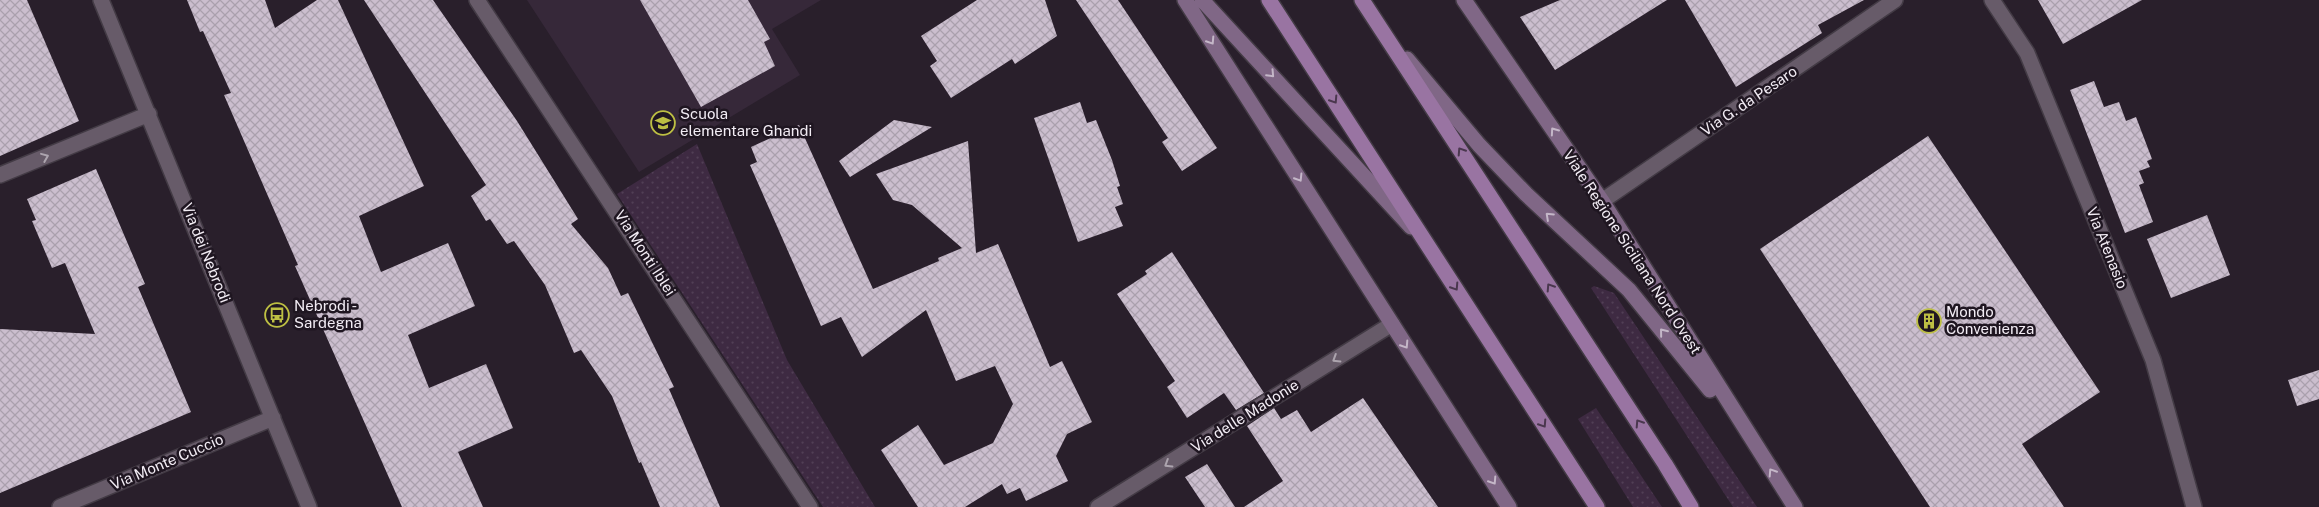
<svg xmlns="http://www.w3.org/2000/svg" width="2319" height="507" font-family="'Public Sans',sans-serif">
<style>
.built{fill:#362839}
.grass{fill:url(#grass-dots)}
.building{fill:url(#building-cross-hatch)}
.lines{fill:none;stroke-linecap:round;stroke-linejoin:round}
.street-casing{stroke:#433b45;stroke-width:18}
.secondary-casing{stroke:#433b45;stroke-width:18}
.primary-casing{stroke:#433b45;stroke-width:18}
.street{stroke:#675b69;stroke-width:15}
.secondary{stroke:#806786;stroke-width:15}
.primary{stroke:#9974a2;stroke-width:15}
.oneway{stroke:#c4b7c8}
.oneway2{stroke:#4a374e}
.oneway3{stroke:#aca4ae}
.labels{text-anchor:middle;stroke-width:5;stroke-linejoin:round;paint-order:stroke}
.street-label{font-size:15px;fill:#f2ecf4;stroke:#1f1621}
.poi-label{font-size:15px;fill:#f2ecf4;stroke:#1f1621;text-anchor:start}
</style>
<defs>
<pattern id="grass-dots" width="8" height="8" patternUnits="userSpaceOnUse" patternTransform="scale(1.25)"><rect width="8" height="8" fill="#3e2a42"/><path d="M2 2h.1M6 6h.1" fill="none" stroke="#513f55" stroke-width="1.8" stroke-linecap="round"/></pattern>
<pattern id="building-cross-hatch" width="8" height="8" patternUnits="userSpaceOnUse" patternTransform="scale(1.25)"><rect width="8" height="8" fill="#cbbece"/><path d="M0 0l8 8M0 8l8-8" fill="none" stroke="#aaa0ad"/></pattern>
</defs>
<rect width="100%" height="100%" fill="#291f2b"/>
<!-- built -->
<path class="built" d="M527 0H821L772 29 800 75 639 172Z"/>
<!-- grass -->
<path class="grass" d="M697 144 787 360 875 507H823L617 194Z
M1594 286 1614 293 1757 507H1733L1591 288Z
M1596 408 1662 507H1633L1578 419Z"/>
<!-- building -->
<path class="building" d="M0 0H27L79 121 0 156Z
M187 0H265L275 28 317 0H338L424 186 359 216 381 272 448 243 475 306 408 335 429 388 486 364 513 428 458 452 483 507H402L295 266 298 265 224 95 231 93 203 31 200 32Z
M364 0H433L517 121 578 219 571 224 608 268 621 296 628 293 674 387 669 389 720 507H660L641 462 639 463 612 396 581 350 574 353 545 285 514 241 507 244 490 219 486 221 471 196 486 185Z
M640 0H748L770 39 764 42 775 66 701 107Z
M977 0H1045L1057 36 1015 64 1012 59 951 98 930 66 937 61 921 36Z
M1076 0H1118L1217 148 1182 171 1162 142 1168 138Z
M1560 0H1667L1555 70 1520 17Z
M1685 0H1864L1818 25 1822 33 1736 87Z
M2038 0H2142L2063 44Z
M2094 81 2104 107 2119 102 2126 121 2136 117 2152 159 2147 161 2150 167 2139 171 2144 183 2139 185 2153 222 2125 233 2070 90Z
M1080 102 1087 123 1096 120 1112 160 1120 186 1117 187 1123 204 1115 207 1123 226 1078 242 1034 118Z
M894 120 932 127 850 177 839 161Z
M799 125 873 289 939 261 938 258 962 248 912 205 893 200 876 174 968 141 976 253 998 244 1050 367 1062 361 1092 422 1067 434 1056 456 1068 481 1026 501 1020 488 1007 494 1002 484 965 507H918L881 450 918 425 944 465 993 443 1013 404 995 366 956 381 926 310 862 357 841 317 821 326 750 165 757 162 751 147Z
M1928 136 2100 392 2022 444 2064 507H1930L1760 249Z
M96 169 145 284 138 287 191 412 0 493V329L95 334 65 263 52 268 32 221 36 220 27 199Z
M2207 215 2230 275 2171 298 2147 239Z
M1172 252 1264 393 1236 410 1224 393 1187 418 1167 387 1175 381 1117 294 1147 274 1145 271Z
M2319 370V399L2297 406 2288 380Z
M1363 398 1438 507H1244L1283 481 1247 426 1274 408 1281 419 1297 410 1311 432Z
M1207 464 1235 507H1205L1185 477Z"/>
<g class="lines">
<!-- street casing -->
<g class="street-casing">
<path id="street" d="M101 0 309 507
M477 0 810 507
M1992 0 2027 53 2153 360 2194 507
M0 175 149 114
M1602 201 1895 0
M60 507 273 418
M1098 507 1392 324"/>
</g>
<!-- secondary casing -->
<g class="secondary-casing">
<path id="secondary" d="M1185 0 1509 507
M1202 0 1411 227
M1464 0 1602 201 1795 507
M1407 59 1479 145 1526 194 1629 290 1710 390"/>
</g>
<!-- primary casing -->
<g class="primary-casing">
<path id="primary" d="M1269 0 1597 507
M1362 0 1665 464 1691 507"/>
</g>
<!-- street -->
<use href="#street" class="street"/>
<!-- secondary -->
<use href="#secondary" class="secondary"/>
<!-- primary -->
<use href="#primary" class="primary"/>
</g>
<!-- one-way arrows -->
<defs><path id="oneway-chevron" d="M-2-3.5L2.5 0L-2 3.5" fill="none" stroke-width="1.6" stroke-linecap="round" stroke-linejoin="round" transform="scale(1.25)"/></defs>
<g class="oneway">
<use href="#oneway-chevron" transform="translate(1211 41) rotate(57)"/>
<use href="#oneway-chevron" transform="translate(1271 74) rotate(47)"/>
<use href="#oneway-chevron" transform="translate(1554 131) rotate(-125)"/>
<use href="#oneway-chevron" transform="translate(1299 178) rotate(58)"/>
<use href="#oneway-chevron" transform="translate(1549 216) rotate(-137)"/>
<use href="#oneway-chevron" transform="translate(1663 332) rotate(-129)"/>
<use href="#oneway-chevron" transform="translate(1405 345) rotate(57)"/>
<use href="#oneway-chevron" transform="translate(1772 472) rotate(-123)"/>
<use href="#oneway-chevron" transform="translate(1493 481) rotate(57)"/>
</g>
<g class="oneway2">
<use href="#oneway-chevron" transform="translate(1334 100) rotate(57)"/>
<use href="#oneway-chevron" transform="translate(1461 151) rotate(-123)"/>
<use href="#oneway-chevron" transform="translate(1455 287) rotate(57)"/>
<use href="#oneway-chevron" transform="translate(1550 287) rotate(-123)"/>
<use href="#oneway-chevron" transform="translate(1639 423) rotate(-123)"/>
<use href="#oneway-chevron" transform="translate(1543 424) rotate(57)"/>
</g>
<g class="oneway3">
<use href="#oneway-chevron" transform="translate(45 157) rotate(-22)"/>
<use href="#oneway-chevron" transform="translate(1336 359) rotate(148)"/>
<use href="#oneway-chevron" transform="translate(1168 464) rotate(148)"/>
</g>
<!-- icons -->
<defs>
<g id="school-ring" transform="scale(1.25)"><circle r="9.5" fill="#1f1621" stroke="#bdbf43" stroke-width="1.5"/><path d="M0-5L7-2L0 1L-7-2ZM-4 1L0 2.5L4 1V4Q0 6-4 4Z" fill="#bdbf43"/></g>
<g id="bus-ring" transform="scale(1.25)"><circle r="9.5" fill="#1f1621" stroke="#bdbf43" stroke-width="1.5"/><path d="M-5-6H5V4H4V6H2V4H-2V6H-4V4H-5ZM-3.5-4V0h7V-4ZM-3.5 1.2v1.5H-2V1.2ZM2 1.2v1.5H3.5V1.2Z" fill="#bdbf43"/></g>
<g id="building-ring" transform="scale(1.25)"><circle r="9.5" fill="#1f1621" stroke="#bdbf43" stroke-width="1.5"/><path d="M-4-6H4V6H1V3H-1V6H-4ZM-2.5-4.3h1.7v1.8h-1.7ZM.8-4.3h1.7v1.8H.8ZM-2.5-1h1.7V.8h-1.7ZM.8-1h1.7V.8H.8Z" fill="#bdbf43"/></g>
</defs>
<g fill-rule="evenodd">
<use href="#school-ring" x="663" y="123"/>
<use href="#bus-ring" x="277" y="315"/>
<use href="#building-ring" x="1929" y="321"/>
</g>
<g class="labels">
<!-- street labels -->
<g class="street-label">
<text transform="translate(1749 101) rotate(-34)" y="5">Via G. da Pesaro</text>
<text transform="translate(2107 248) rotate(68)" y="5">Via Atenasio</text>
<text transform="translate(1632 252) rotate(57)" y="5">Viale Regione Siciliana Nord Ovest</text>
<text transform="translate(206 253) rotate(68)" y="5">Via dei Nebrodi</text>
<text transform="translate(645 253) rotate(57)" y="5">Via Monti Iblei</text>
<text transform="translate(1245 416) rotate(-32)" y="5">Via delle Madonie</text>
<text transform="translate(167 462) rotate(-23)" y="5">Via Monte Cuccio</text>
</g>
<!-- poi labels -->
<g class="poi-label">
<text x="680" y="119">Scuola<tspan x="680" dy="17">elementare Ghandi</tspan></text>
<text x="294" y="311">Nebrodi -<tspan x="294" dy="17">Sardegna</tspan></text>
<text x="1946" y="317">Mondo<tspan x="1946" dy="17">Convenienza</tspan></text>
</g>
</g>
</svg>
